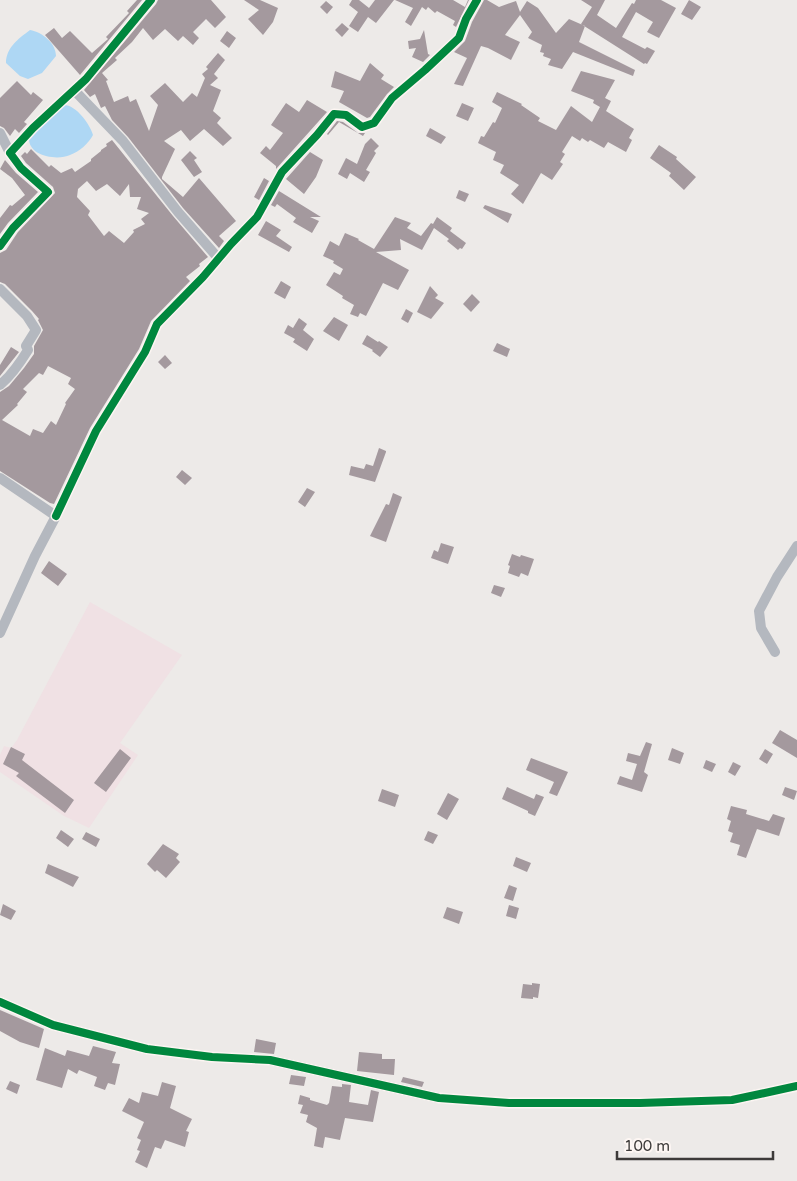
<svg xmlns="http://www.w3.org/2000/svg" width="797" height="1181" font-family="'Varela Round',sans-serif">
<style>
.education{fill:#f0e1e4}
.water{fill:#aed7f4}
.building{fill:#a4999e;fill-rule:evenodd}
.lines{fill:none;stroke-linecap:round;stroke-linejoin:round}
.street{stroke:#b4b8bf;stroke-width:10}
.cycleway-casing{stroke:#fdf6f3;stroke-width:11}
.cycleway{stroke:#00873e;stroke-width:8}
</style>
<rect width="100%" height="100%" fill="#edeae8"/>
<!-- education -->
<path class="education" d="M90 602 182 655 120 743 138 755 89 828 64 816 0 772V755L4 746 11 748 17 740Z"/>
<!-- water -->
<path class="water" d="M30 30C42 32 56 43 56 56L42 73 28 79 20 76 6 63C6 48 18 39 30 30Z
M64 105C76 105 90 124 93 135 89 143 79 152 70 155 57 161 28 156 29 138Z"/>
<!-- building -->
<path class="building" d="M137 0H142L80 75 45 35 54 28 62 38 70 31 92 53 108 39 106 37 129 13 127 11Z
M158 0H211L226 17 215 28 206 19 193 32 199 38 193 45 183 36 178 41 165 29 153 40 143 28 132 42 115 58 117 60 102 73 108 80 106 81 114 102 128 96 130 102 136 99 149 131 158 105 150 96 165 83 183 102 192 93 197 97 205 78 202 74 208 69 206 67 218 53 225 60 214 74 218 78 210 85 221 90 213 111 221 118 217 123 232 138 223 146 204 129 190 141 181 130 164 141 175 149 162 177V179L183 197 199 178 236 221 219 236 224 241 219 248 183 208 128 137 112 120 105 106 101 108 95 94 90 97 84 90 156 4Z
M244 0H260L278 8 273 22 263 35 248 19 259 10Z
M352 0H359L369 8 375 0H394L376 23 368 17 358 32 349 26 358 12 349 5Z
M395 0H453L465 7 468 0H469L456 27 453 25 455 21 437 11 435 13 428 7 426 10 422 7 411 26 405 22 413 8Z
M484 0H487L499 7 516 1 520 12 527 1 538 8 556 33 569 19 585 26 579 42 635 70 633 76 573 52 562 69 548 65 551 59 543 56 544 53 540 52 542 45 528 38 532 32 520 15 505 35 520 42 511 60 488 48 481 46 463 86 454 84 467 58 454 52 465 41 472 22Z
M581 0H605L597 15 616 28 632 3 634 4 636 0H661L676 8 659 38 647 32 653 22 636 12 622 37 645 49 647 47 655 51 647 64 645 63 644 64 581 24 592 7Z
M689 0 701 7 692 20 681 14Z
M326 1 333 7 327 14 320 7Z
M342 23 349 29 342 37 335 30Z
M424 30 428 54 430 55 423 62 412 57 416 48 409 49 408 41 420 39Z
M227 31 236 38 229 48 220 41Z
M370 63 384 75 381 79 394 87 387 94 370 117 367 118 339 102 344 91 331 87 335 71 360 81Z
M581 71 615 80 605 98 611 101 606 111 634 129 629 138 632 140 626 152 608 142 604 148 590 140 588 142 582 138 580 141 572 136 562 152 565 154 560 162 563 164 552 180 541 173 523 204 511 194 519 185 500 173 504 165 493 160 496 152 478 143 481 136 484 137 493 122 495 123 502 108 492 102 497 92 522 104 521 105 540 118 538 121 556 130 571 106 592 122 600 107 593 103 594 100 571 91Z
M17 81 31 95 33 92 43 100 24 122 27 124 19 133 15 129 10 136 4 128 0 126V98Z
M307 100 327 112 276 169V166L260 153 266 146 270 150 283 133 271 125 286 103 299 112Z
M462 103 474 108 468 121 456 116Z
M337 121 343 122 358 133H365L363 136 339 122 328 135 327 134Z
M430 128 446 137 441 144 426 136Z
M371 138 379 146 374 151 376 153 366 170 370 172 364 182 350 173 347 179 338 174 346 158 357 164 365 144Z
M112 140 173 216 208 257 199 264 200 266 186 277 190 281 151 321 139 349 90 428 54 504 50 503 0 471V392L9 386 24 368 34 354V346L43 330 38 320 39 319 32 311 5 284 0 282V253L6 250 18 232 55 193 53 187 26 163 21 156 25 152 27 154 31 149 49 167 51 165 61 173 72 168 75 172 91 161V159L101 151V150L107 146 106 144ZM87 181 96 191 107 184 120 196 129 184 130 197H141L137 209 149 213 141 219 145 224 133 230 134 232 124 243 109 231 104 236 88 215 90 211 77 197 78 189ZM48 366 71 378 68 384 75 389 65 403 66 404 56 425 51 421 43 433 33 429 30 436 2 420 18 405 17 404 27 392 23 389 39 373 43 375Z
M659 145 677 157 676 159 696 177 684 190 669 176 671 173 650 158Z
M190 151 197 158 194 160 202 172 194 177 181 160Z
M310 152 323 160 316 177 304 194 286 179Z
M5 160 16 173 38 192 8 223 0 234V218L10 205 12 206 25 195 12 178 0 169Z
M264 178 269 181 259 200 254 197Z
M459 190 469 194 465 202 456 198Z
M279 191 321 217H310L319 221 312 233 293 222 296 218 277 204 275 207 271 205Z
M485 205 512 214 508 223 483 208Z
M395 217 411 223 407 228 421 236 431 223 433 224 437 217 452 228 450 231 466 243 462 249 460 248 458 250 447 241 449 239 434 228 422 250 400 239 401 250 376 252 409 270 398 290 383 283 366 316 360 313 358 317 350 314 354 305 342 298 343 296 326 285 334 272 340 275 343 269 333 263 334 261 323 256 330 241 339 246 345 233 359 239 358 240 374 249Z
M266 221 281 230 276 236 292 247 289 252 258 235Z
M281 281 291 287 285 299 274 293Z
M430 286 438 295 435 298 444 303 431 319 417 312Z
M472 294 480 302 471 312 463 304Z
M406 309 413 313 408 323 401 319Z
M334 317 348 325 339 341 323 331Z
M299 318 307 324 303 330 314 339 307 351 293 342 295 339 284 333 288 325 293 328Z
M367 335 378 342 379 341 388 347 380 357 372 351 373 350 362 344Z
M497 343 510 349 507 357 493 351Z
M11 347 19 352 0 376V365Z
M165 355 172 363 165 369 158 362Z
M379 448 386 451V452L375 482 349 475 351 466 364 469 366 464 373 466Z
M182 470 192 478 185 485 176 477Z
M307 488 315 492 305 507 298 502Z
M393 493 402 497 386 542 370 536 386 504 389 505Z
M441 543 454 547 448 564 431 558 434 550 438 552Z
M512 554 520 557 521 555 534 559 528 576 521 573 519 577 508 573 510 566 508 565Z
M49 561 67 574 58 586 41 573Z
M494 585 505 588 501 597 491 593Z
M780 730 797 740V758L772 743Z
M646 742 652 744 644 772 648 775 642 792 617 784 620 776 632 780 637 764 626 761 628 753 640 756Z
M11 747 25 754 22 760 74 800 65 813 16 776 19 773 3 764Z
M672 748 684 753 680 764 668 760Z
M120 749 131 758 106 792 94 783Z
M765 749 773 754 767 764 759 759Z
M531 758 568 772 557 796 549 793 554 782 526 770Z
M706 760 716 764 712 772 703 768Z
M733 762 741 766 735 776 728 772Z
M507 787 534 799 536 794 544 797 535 816 528 813V811L502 799Z
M785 787 797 791 794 800 782 795Z
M382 789 399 795 395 807 378 801Z
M448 793 459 799 447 820 437 814Z
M731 806 747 810 746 814 769 821 773 814 785 818 779 836 757 829 746 858 737 855 740 845 730 842 733 833 728 831 731 821 727 819Z
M61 830 74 839 68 847 56 838Z
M428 831 438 835 433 844 424 840Z
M86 832 100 839 96 847 82 839Z
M163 844 179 854 176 858 180 862 166 878 157 870 155 872 147 864Z
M516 857 531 863 527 872 513 866Z
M48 864 79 877 73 887 45 873Z
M509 885 517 888 513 901 504 898Z
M3 904 16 911 11 920 0 915Z
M509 905 519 908 516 919 506 916Z
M447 907 463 912 459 924 443 918Z
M532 983 540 984 538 998 533 997V999L521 998 523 984 532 985Z
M0 1010 44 1029 39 1048 20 1042 0 1031Z
M256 1039 276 1043 274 1054 254 1052Z
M93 1046 116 1052 112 1063 120 1064 115 1085 108 1083 105 1090 94 1086 97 1077 79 1070 77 1074 68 1069 62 1088 36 1080 45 1048 65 1056 67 1050 89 1056Z
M359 1052 382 1054V1059H395L394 1075 357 1071Z
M291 1075 306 1077 304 1086 289 1084Z
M403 1077 424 1082 422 1087 401 1082Z
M10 1081 20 1085 17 1094 6 1089Z
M162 1082 176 1086 170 1108 192 1119 186 1131 189 1132 185 1147 165 1140 161 1149 155 1147 147 1168 135 1162 140 1151 137 1150 141 1140 137 1138 144 1122 122 1111 129 1098 139 1103 142 1092 158 1096Z
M342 1084 351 1085 349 1102 368 1105 371 1090 379 1092 373 1122 345 1118 340 1140 325 1137 323 1148 314 1146 317 1128 306 1122 308 1115 300 1113 303 1105 298 1104 300 1095 310 1098V1100L327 1105 329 1103 332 1086 342 1087Z"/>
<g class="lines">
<!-- street -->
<path class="street" d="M74 90 123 141 178 212 219 259
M0 133 10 153
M0 246 13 228 48 192 21 168 10 153 33 128 86 79 151 0
M0 289 27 316 36 330 26 346 28 350C20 363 12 375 0 385
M0 478 56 516 35 556 0 633
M56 516 96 431 145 352 157 324 203 277 231 244 257 217 282 172 317 135 334 114 346 115 362 127 374 123 392 98 425 70 459 38 466 19 477 0
M775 652 761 628 759 611 777 577 797 546
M0 1002 53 1025 147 1049 212 1057 270 1060 439 1098 509 1103H640L732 1100 797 1086"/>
<!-- cycleway casing -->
<g class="cycleway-casing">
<path id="cycleway" d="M0 246 13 228 48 192 21 168 10 153 33 128 86 79 151 0
M56 516 96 431 145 352 157 324 203 277 231 244 257 217 282 172 317 135 334 114 346 115 362 127 374 123 392 98 425 70 459 38 466 19 477 0
M0 1002 53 1025 147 1049 212 1057 270 1060 439 1098 509 1103H640L732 1100 797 1086"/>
</g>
<!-- cycleway -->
<use href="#cycleway" class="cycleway"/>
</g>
<!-- scale -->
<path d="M617 1151v8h156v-8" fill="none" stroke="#3d3a39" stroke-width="2.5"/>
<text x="624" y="1151" font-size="15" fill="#3d3a39" stroke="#fdf6f3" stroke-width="4" paint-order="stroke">100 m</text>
</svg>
